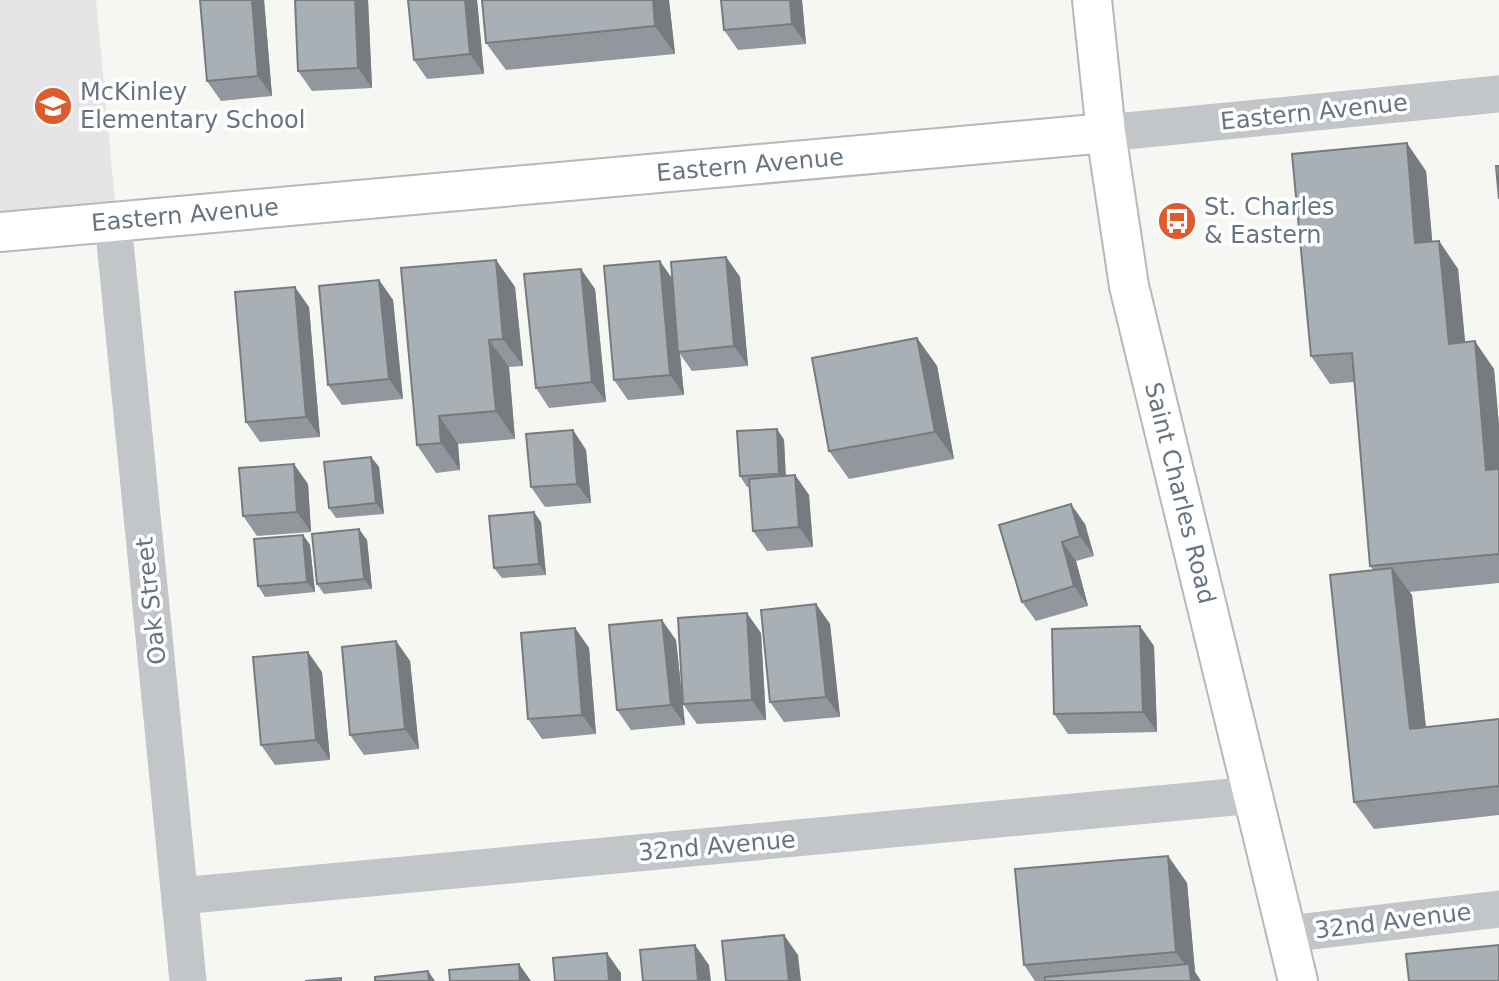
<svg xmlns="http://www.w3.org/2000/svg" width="1499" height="981" font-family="'DejaVu Sans',sans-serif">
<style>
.built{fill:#e4e5e4}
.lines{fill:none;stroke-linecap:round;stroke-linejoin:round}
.secondary-casing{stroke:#b4b9bd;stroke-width:42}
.minor{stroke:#c2c6c9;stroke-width:37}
.secondary{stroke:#fff;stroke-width:38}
.wall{fill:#91979c}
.shaded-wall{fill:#767b7f}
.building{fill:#a9b0b5;stroke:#767b7f;stroke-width:2}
.labels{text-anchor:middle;stroke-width:7;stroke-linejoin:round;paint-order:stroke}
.poi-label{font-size:24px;fill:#667583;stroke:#fff;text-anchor:start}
.street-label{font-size:24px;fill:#667583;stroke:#fff}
</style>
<rect width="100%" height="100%" fill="#f6f6f3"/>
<!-- built -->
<path class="built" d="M0 0H96L116 213 0 224Z"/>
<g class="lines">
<!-- secondary casing -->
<g class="secondary-casing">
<path id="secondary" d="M1092 0 1106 133 1129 286 1298 981
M0 232 1106 133"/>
</g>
<!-- minor -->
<path class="minor" d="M1106 133 1499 94
M113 222 188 981
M180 896 1254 795
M1287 934 1499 909"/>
<!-- secondary -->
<use href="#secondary" class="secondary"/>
</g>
<!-- wall -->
<path class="wall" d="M200 0H264L272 96 221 101 207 81Z
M368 0 372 88 312 91 298 71Z
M408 0H477L484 74 427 79 414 60Z
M669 0 675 54 506 70 486 43Z
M721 0H802L806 44 738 50 724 30Z
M1426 171 1432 242 1439 241 1458 269 1465 342 1494 369 1499 426V583L1409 592 1412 595 1426 728 1499 719V815L1374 829 1354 802 1373 570 1370 566 1354 382 1330 384 1311 356Z
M726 257 740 277 748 366 692 371 680 354 684 395 628 400 614 380 672 278Z
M496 260 515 287 523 366 509 367 515 439 458 444 460 470 436 473 417 445Z
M379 280 393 300 403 399 342 405 328 385Z
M595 289 606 402 549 408 536 388Z
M309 307 320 437 260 442 246 422Z
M917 338 937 366 954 459 849 479 829 451Z
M777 429 784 440 786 476 795 475 809 495 813 547 767 551 753 531 749 487H747L740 476Z
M573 430 586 450 591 503 545 507 531 487Z
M371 457 379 467 384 514 336 518 329 508Z
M308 484 311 532 257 536 243 516Z
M541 522 546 575 502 578 494 568Z
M1085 524 1094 556 1076 561 1088 606 1036 621 1022 602 999 525Z
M303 535 310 545 315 592 265 597 258 586Z
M367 540 372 589 324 594 317 584Z
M816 604 830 624 840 717 784 722 770 702Z
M575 628 589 648 596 734 542 739 528 719Z
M761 633 766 720 697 724 683 704Z
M676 640 685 725 631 730 617 710Z
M396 641 410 661 419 749 364 755 350 735Z
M1154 646 1157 732 1068 734 1054 714Z
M322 672 330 760 275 765 261 745Z
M1168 856 1187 883 1195 972 1201 981H1035L1024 965Z"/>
<!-- shaded-wall -->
<path class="shaded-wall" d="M252 0H264L272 96 258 76Z
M355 0H368L372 88 358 68Z
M465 0H477L484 74 470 54Z
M653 0H669L675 54 655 26Z
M790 0H802L806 44 792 24Z
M1407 143 1426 171 1435 271 1415 243Z
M1439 241 1458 269 1468 371 1449 344Z
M726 257 740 277 748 366 734 346Z
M496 260 515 287 523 366 503 339Z
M660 261 674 281 678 352 680 354 684 395 670 375Z
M581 269 595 289 606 402 592 382Z
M379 280 393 300 403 399 389 379Z
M295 287 309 307 320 437 306 417Z
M917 338 937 366 954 459 935 432Z
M489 340 509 367 515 439 496 411Z
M1475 341 1494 369 1499 426V489L1486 470Z
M439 416 458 444 460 470 441 443Z
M777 429 784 440 786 485 779 474Z
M573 430 586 450 591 503 577 484Z
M371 457 379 467 384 514 376 503Z
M294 464 308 484 311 532 297 512Z
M795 475 809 495 813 547 799 527Z
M1071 504 1085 524 1094 556 1080 536Z
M534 512 541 522 546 575 539 564Z
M359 529 367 540 372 589 364 579Z
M303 535 310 545 315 592 307 582Z
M1062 542 1076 561 1088 606 1074 586Z
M1392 568 1412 595 1429 757 1410 729Z
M816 604 830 624 840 717 826 697Z
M747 613 761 633 766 720 752 700Z
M662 620 676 640 685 725 671 705Z
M1140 626 1154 646 1157 732 1143 712Z
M575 628 589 648 596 734 582 715Z
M396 641 410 661 419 749 405 729Z
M308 652 322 672 330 760 316 740Z
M1168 856 1187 883 1195 972 1201 981H1191L1190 972 1176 952Z
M784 935 798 955 801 981H789Z
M695 945 709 965 711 981H698Z
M607 953 621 973V981H609Z
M519 964 531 981H520Z
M428 971 435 981H429Z"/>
<!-- building -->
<path class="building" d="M200 0H252L258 76 207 81Z
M295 0H355L358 68 298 71Z
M408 0H465L470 54 414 60Z
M482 0H653L655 26 486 43Z
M721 0H790L792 24 724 30Z
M1407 143 1415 243 1439 241 1449 344 1475 341 1486 470 1499 469V554L1370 566 1352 353 1311 356 1292 154Z
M1496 166H1499V199Z
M726 257 734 346 678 352 671 262Z
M496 260 503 339 489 340 496 411 439 416 441 443 417 445 401 268Z
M660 261 670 375 614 380 604 266Z
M581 269 592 382 536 388 524 274Z
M379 280 389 379 328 385 319 286Z
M295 287 306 417 246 422 235 292Z
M917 338 935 432 829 451 812 358Z
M777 429 779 474 740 476 737 431Z
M573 430 577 484 531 487 526 434Z
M371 457 376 503 329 508 324 462Z
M294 464 297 512 243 516 239 468Z
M795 475 799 527 753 531 749 479Z
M1071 504 1080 536 1062 542 1074 586 1022 602 999 525Z
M534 512 539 564 494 568 489 516Z
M359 529 364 579 317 584 312 534Z
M303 535 307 582 258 586 254 539Z
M1392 568 1410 729 1499 719V786L1354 802 1330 575Z
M816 604 826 697 770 702 761 610Z
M747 613 752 700 683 704 678 618Z
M662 620 671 705 617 710 609 625Z
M1140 626 1143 712 1054 714 1052 629Z
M575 628 582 715 528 719 521 633Z
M396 641 405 729 350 735 342 647Z
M308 652 316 740 261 745 253 657Z
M1168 856 1176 952 1024 965 1015 869Z
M784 935 789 981H726L722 941Z
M695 945 698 981H643L640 950Z
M1499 945V981H1409L1406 954Z
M607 953 609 981H555L553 958Z
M519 964 520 981H450L449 970Z
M1189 964 1191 981H1045V977Z
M428 971 429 981H375V977Z
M341 978V981H305Z"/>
<!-- icons -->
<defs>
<g id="school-disc" transform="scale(2.0125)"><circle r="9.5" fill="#dd5c2d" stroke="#fff"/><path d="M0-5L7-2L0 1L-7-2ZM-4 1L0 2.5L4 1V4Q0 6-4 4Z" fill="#fff"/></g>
<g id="bus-disc" transform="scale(2.0125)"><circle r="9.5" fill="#dd5c2d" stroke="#fff"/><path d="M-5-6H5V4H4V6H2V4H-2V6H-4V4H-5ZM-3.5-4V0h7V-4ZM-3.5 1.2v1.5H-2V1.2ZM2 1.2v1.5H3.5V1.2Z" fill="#fff"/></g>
</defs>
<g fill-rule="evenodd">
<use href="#school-disc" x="53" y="106"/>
<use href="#bus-disc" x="1177" y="221"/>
</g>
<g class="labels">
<!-- poi labels -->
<g class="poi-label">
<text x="80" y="100">McKinley<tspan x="80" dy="28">Elementary School</tspan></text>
<text x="1204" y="215">St. Charles<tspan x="1204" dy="28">&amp; Eastern</tspan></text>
</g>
<!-- street labels -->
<g class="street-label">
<text transform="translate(1314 112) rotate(-6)" y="8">Eastern Avenue</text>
<text transform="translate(750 165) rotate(-5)" y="8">Eastern Avenue</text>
<text transform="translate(185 215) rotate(-5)" y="8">Eastern Avenue</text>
<text transform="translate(1180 493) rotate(76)" y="8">Saint Charles Road</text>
<text transform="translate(151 601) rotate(-96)" y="8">Oak Street</text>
<text transform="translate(717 846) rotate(-5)" y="8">32nd Avenue</text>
<text transform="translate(1393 921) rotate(-7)" y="8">32nd Avenue</text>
</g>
</g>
</svg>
